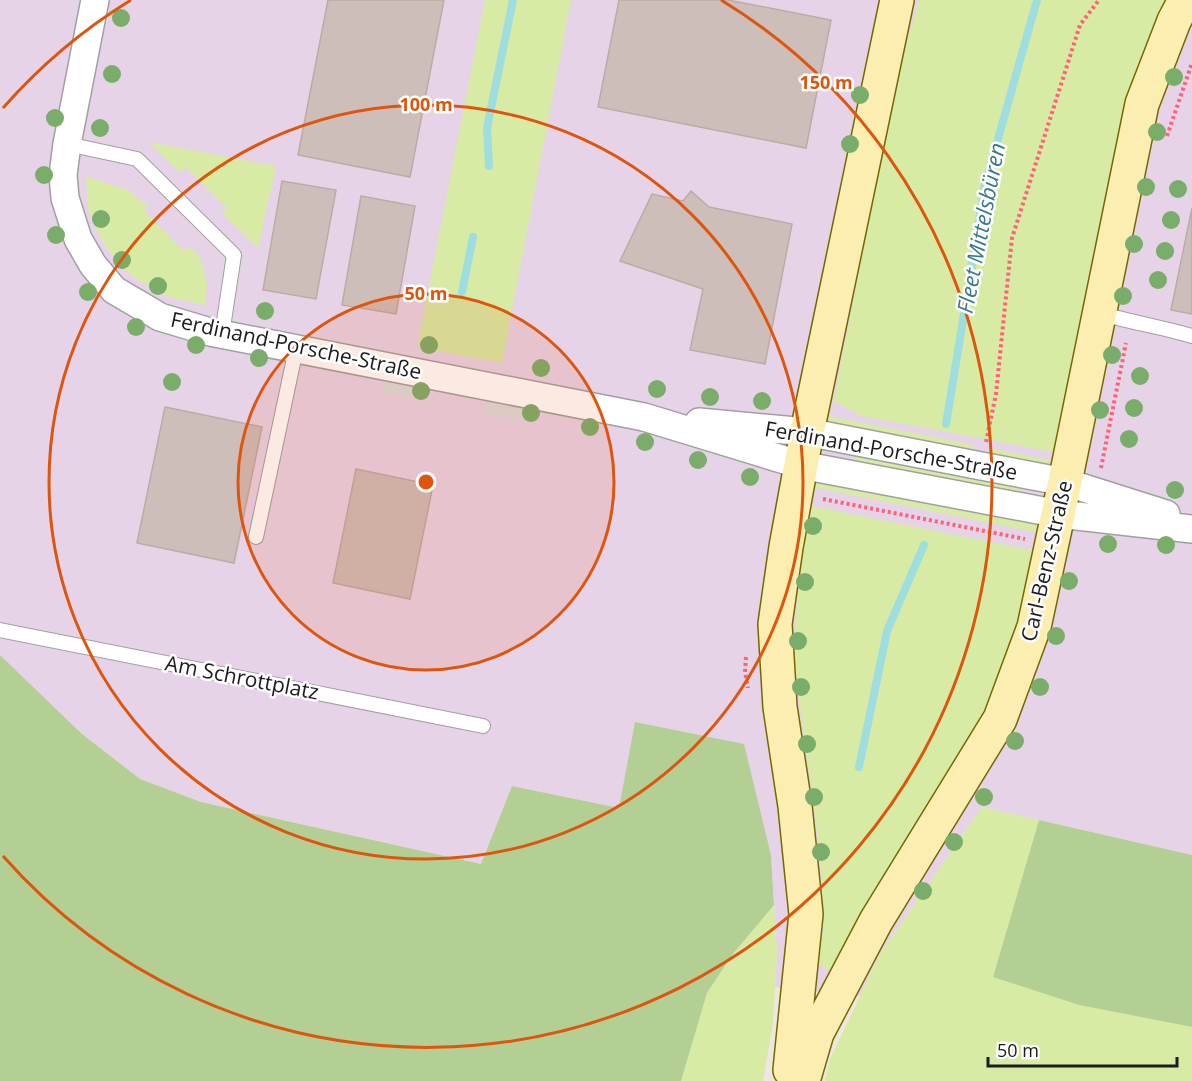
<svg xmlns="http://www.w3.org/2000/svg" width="1192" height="1081" font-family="'Open Sans',sans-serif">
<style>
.industrial{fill:#e7d3e8}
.grass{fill:#d8eba4}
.forest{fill:#b3cf94}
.parking{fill:#dcdcdc}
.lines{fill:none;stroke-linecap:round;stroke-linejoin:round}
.stream{stroke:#9fdede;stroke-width:8}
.building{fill:#cebeba;stroke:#c0a9a3;stroke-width:1.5}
.lane-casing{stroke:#a0a0a0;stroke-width:16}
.street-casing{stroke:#a0a0a0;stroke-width:30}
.secondary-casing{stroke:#766700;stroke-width:36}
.path{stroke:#ff6176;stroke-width:4;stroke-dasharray:3 3;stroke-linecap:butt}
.lane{stroke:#fff;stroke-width:14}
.street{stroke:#fff;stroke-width:27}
.secondary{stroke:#fceeb1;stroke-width:33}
.tree{fill:#79ad69}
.ring{fill:none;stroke:#de560d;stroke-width:3}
.labels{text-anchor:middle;stroke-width:5;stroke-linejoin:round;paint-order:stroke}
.street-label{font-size:21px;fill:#1c1c1c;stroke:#fff}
.water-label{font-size:22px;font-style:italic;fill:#3b798f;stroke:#fff}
.centre{fill:#de560d;stroke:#fff;stroke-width:3}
.ring-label{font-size:18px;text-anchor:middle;font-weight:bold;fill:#de560d;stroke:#fff;stroke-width:5;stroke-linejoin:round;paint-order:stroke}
</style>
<rect width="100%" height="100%" fill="#eee7e1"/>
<!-- industrial -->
<path class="industrial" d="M0 0H1192V855L982 807 880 954 860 996 775 987 777 954 771 855 619 808 512 786 481 864 201 802 140 779 82 734 0 655Z"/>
<!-- grass -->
<path class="grass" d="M485 0H571L502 363 417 347Z
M919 0H1173L1061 450 1048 451 862 416 834 401 893 92Z
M148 142 276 166 258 248 222 213 227 208 185 167 180 172Z
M86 176 128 190 148 206 144 211 184 251 190 247 201 259 207 283 205 305 168 297 141 282 119 265 100 237 88 209Z
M828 416 974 445 968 453 830 425 828 421Z
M989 448 1059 462 1056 468 992 458Z
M857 452 1015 484 1022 488 1020 494 861 462 855 460Z
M817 481 1042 524 1046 534 813 487 814 484Z
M812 506 1041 552 997 709 837 968 827 970 818 962 823 933 820 852 793 654 800 569Z
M982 807 1039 820 993 977 1079 1005 1192 1027V1081H825L830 1059 880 954Z
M774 905 777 954 773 1023 763 1081H681L707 993 732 955Z"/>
<!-- forest -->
<path class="forest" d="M0 655 82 734 140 779 201 802 481 864 512 786 619 808 635 722 744 744 771 855 774 905 732 955 707 993 681 1081H0Z
M1039 820 1192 855V1027L1079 1005 993 977Z"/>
<!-- parking -->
<path class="parking" d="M386 377 414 382 411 398 383 393Z
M487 397 524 405 521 420 484 413Z"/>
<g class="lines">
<!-- stream -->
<path class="stream" d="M489 166 487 128 513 0
M462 292 473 237
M946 424 985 185 1037 0
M859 767 887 631 924 545"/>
</g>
<!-- building -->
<path class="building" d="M328 0H444L410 177 298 155Z
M619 0H728L831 20 806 148 598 107Z
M282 181 336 190 316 299 263 290Z
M691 191 709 207 792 224 765 364 690 350 703 289 620 261 652 194 683 201Z
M361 196 415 206 396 314 342 305Z
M1192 208V314L1171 310Z
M165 407 262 427 234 563 137 543Z
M356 469 433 485 410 599 333 583Z"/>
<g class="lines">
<!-- lane casing -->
<g class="lane-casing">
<path id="lane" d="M67 144 137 159 234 255 222 334
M1099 313C1130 322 1161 327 1192 336
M256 537 296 349
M0 630 483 726"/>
</g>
<!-- street casing -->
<g class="street-casing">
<path id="street" d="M95 0 67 144 63 175 65 198 78 239 93 265 114 290 160 317 210 332 644 417 801 465 1059 514 1192 529
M699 422 807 432 981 466 1065 482 1166 514"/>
</g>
<!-- secondary casing -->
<g class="secondary-casing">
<path id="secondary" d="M790 1070 806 914 795 806 780 707 775 624 786 547 807 432 897 0
M803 1081 817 1033 876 921 1000 719 1034 627 1065 482 1142 104 1174 21 1185 0"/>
</g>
<!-- path -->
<path class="path" d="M1167 136 1192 63
M986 442 996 394 1012 238 1080 25 1099 0
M1101 468 1126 343
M823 499 1025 539
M746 657 745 672 748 688"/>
<!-- lane -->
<use href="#lane" class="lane"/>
<!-- street -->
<use href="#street" class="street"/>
<!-- secondary -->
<use href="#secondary" class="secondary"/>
</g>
<!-- trees -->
<g class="tree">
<circle cx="121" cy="18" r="9"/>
<circle cx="112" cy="74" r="9"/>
<circle cx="1174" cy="77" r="9"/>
<circle cx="860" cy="95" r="9"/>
<circle cx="55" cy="118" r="9"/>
<circle cx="100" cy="128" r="9"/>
<circle cx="1157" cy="132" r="9"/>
<circle cx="850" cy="144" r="9"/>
<circle cx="44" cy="175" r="9"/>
<circle cx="1146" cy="187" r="9"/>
<circle cx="1178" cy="189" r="9"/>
<circle cx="101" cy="219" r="9"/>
<circle cx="1171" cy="220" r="9"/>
<circle cx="56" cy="235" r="9"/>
<circle cx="1134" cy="244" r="9"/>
<circle cx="1165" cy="251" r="9"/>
<circle cx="122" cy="260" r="9"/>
<circle cx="1158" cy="280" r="9"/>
<circle cx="158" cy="286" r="9"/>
<circle cx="88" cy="292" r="9"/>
<circle cx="1123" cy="296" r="9"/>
<circle cx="265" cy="311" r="9"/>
<circle cx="136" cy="327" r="9"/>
<circle cx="196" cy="345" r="9"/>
<circle cx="429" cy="345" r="9"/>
<circle cx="1112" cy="355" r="9"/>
<circle cx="259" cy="358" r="9"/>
<circle cx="541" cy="368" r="9"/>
<circle cx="1140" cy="376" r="9"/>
<circle cx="172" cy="382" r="9"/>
<circle cx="657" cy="389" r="9"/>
<circle cx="421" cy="391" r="9"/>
<circle cx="710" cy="397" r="9"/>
<circle cx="762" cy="401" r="9"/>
<circle cx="1134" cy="408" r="9"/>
<circle cx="1100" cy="410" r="9"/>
<circle cx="531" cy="413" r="9"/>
<circle cx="590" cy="427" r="9"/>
<circle cx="1129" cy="439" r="9"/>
<circle cx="645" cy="442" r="9"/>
<circle cx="698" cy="460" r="9"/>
<circle cx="750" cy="477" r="9"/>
<circle cx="1175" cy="490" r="9"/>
<circle cx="813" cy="526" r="9"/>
<circle cx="1108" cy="544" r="9"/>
<circle cx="1166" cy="545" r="9"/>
<circle cx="1069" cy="581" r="9"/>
<circle cx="805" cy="582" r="9"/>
<circle cx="1056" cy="636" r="9"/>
<circle cx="798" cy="641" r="9"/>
<circle cx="801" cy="687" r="9"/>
<circle cx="1040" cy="687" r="9"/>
<circle cx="1015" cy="741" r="9"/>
<circle cx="807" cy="744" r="9"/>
<circle cx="814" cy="797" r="9"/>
<circle cx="984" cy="797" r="9"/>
<circle cx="954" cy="842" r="9"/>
<circle cx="821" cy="852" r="9"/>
<circle cx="923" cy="891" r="9"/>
</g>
<!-- distance rings -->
<circle cx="426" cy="482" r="188" fill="#de560d" fill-opacity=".12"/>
<g class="ring">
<circle cx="426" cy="482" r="188"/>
<circle cx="426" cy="482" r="377"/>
<path d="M3 108A565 565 0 0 1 131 0M721 0A565 565 0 1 1 3 856"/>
</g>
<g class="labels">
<!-- street labels -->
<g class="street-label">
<text transform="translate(296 346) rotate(12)" y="7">Ferdinand-Porsche-Straße</text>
<text transform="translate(891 451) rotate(10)" y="7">Ferdinand-Porsche-Straße</text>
<text transform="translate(1047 561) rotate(-77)" y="7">Carl-Benz-Straße</text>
<text transform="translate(242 678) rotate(11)" y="7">Am Schrottplatz</text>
</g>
<!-- water labels -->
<g class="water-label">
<text transform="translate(981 228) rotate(-79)" y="8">Fleet Mittelsbüren</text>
</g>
</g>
<circle cx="426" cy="482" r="9" class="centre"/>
<g class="ring-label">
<text x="826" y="89">150 m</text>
<text x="426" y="111">100 m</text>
<text x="426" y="300">50 m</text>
</g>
<!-- scale -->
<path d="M988 1057v9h189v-9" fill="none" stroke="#1c1c1c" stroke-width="3"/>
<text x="997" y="1057" font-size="18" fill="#1c1c1c" stroke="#ffffff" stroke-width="4.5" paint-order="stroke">50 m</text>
</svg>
